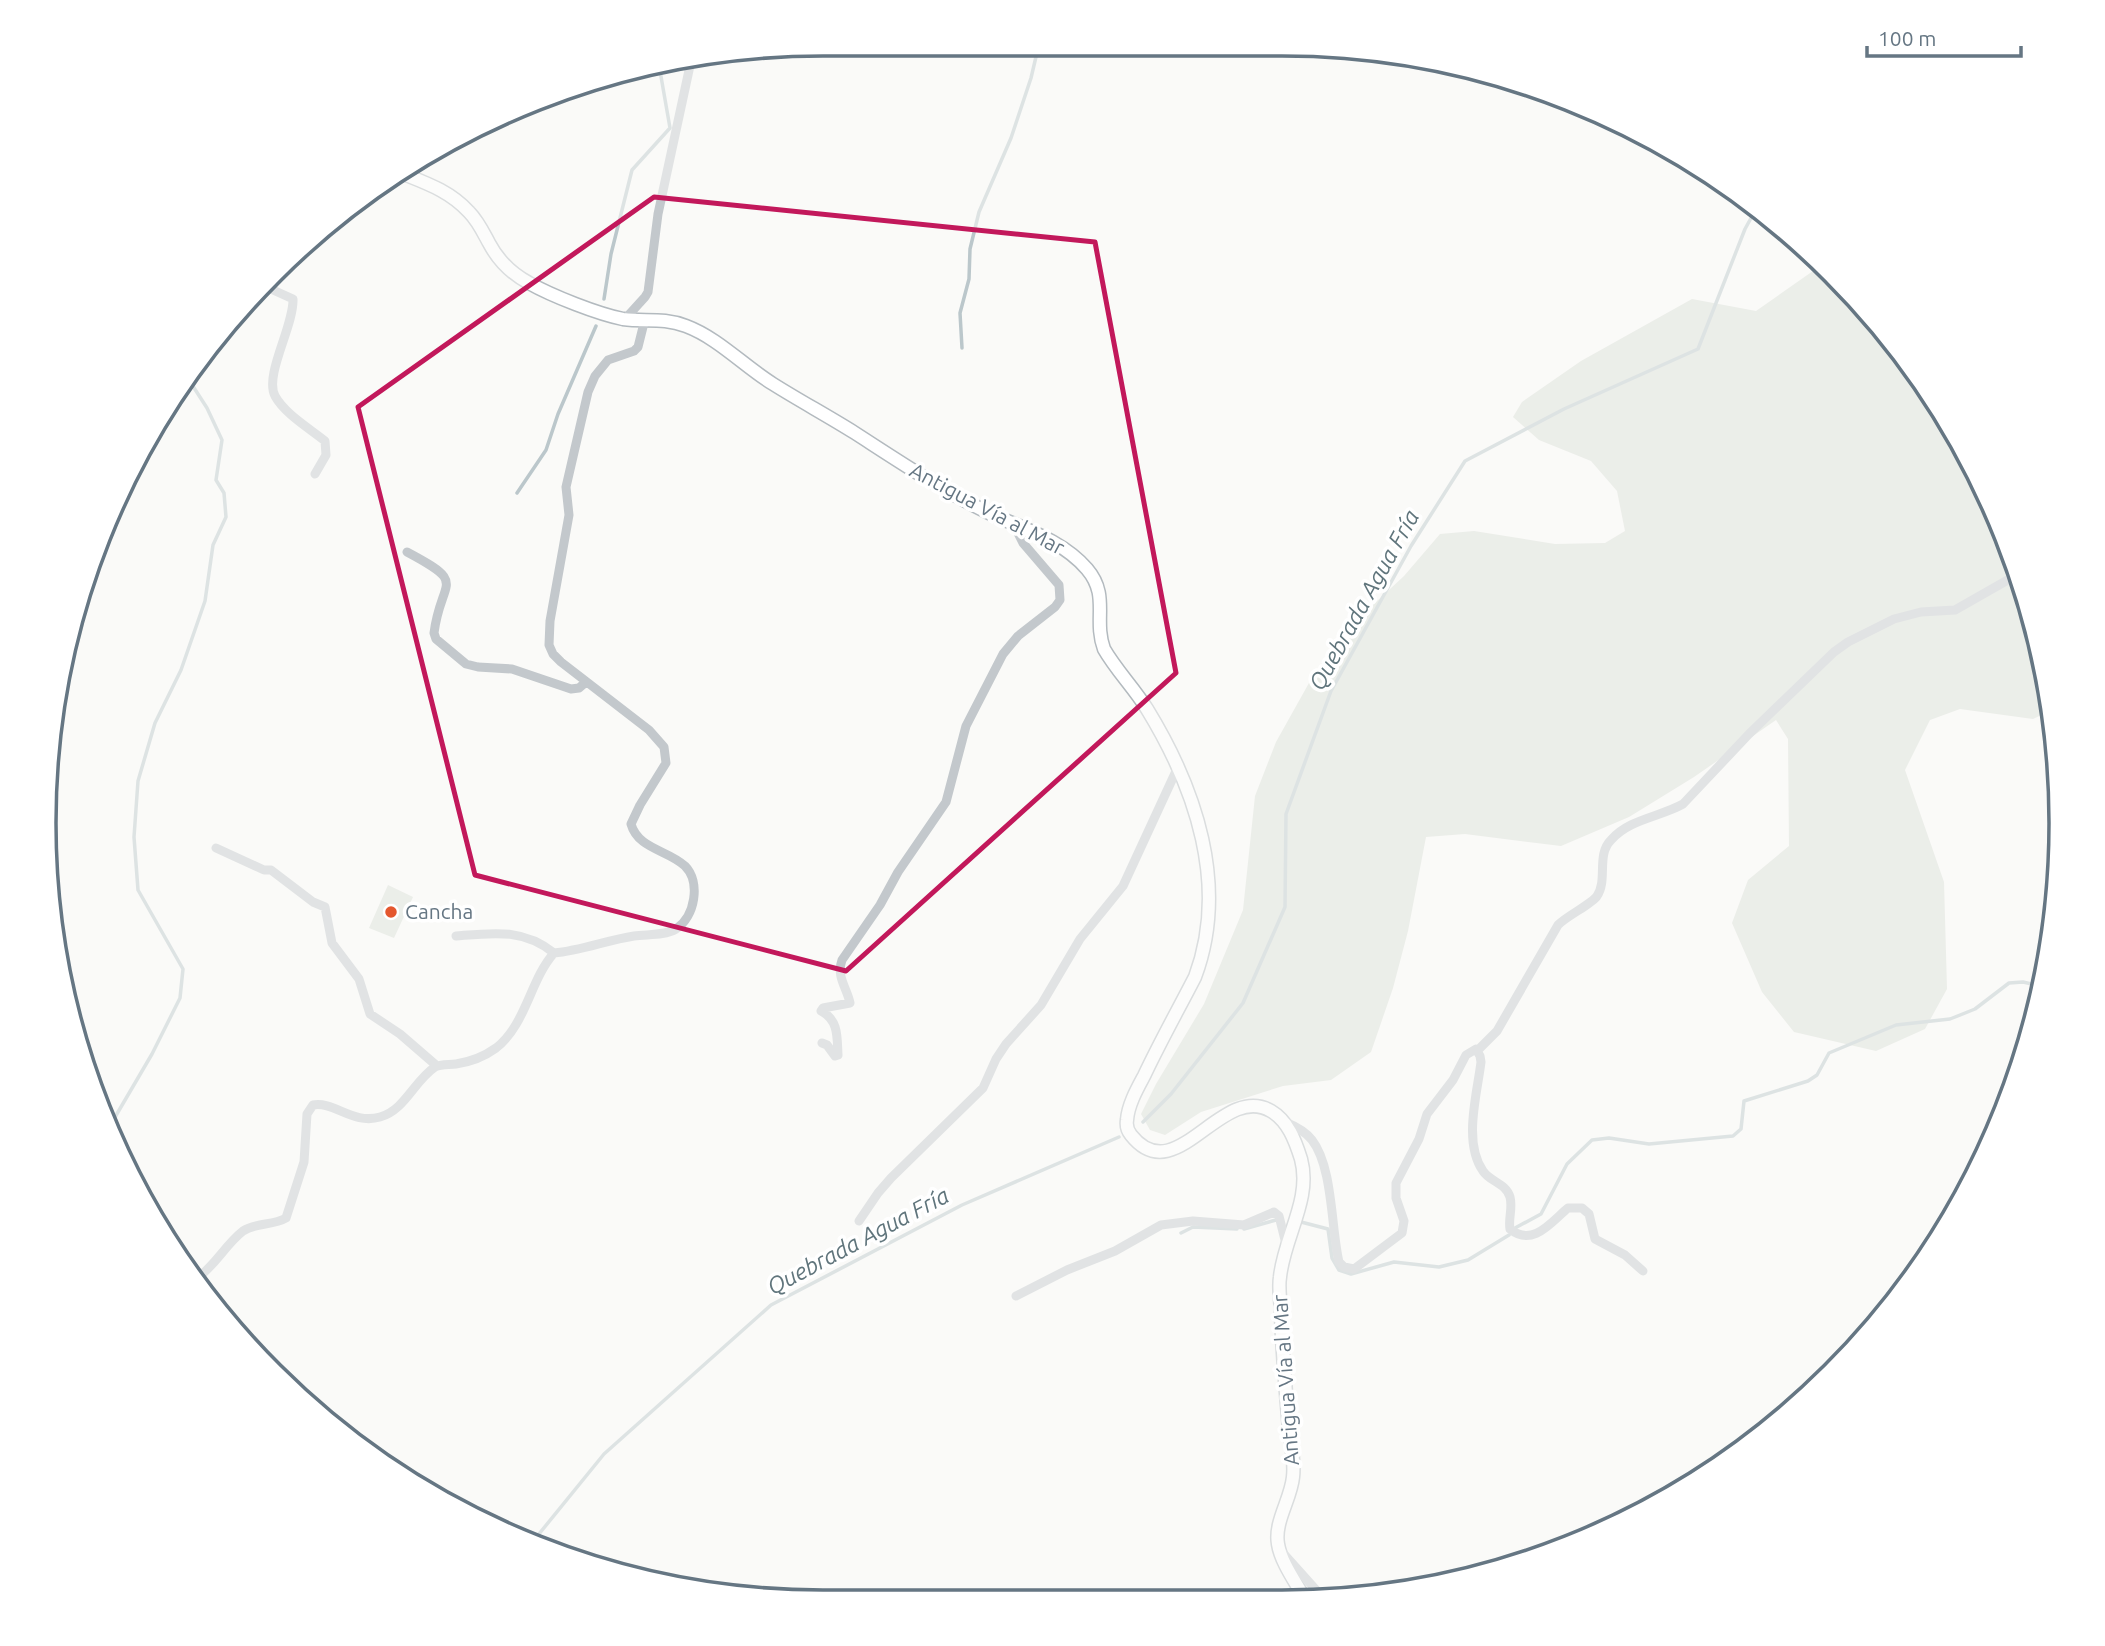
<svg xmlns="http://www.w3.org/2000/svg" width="2105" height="1646" font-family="Ubuntu,sans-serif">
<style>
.green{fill:#dadfd7}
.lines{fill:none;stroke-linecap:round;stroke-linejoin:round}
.stream{stroke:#bbc7cb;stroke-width:3.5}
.secondary-casing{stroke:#b3babf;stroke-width:15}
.street{stroke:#c3c8cc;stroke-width:9}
.secondary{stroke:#fff;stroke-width:12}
.marked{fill:none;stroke:#c2185b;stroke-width:5;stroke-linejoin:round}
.poi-dot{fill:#e4572e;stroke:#fff;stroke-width:2.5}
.labels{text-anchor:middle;stroke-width:7;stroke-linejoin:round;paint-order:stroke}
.street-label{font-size:21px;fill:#657683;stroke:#fff}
.poi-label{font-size:21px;fill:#657683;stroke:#fff;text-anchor:start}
.water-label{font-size:23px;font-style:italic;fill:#60757c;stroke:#fff}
.rim{fill:none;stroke:#657683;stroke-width:3.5}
</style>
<rect width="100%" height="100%" fill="#fafaf8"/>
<!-- green -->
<path class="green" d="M1823 264 1868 310 1957 433 2020 572 2052 710 2033 719 1960 709 1930 720 1905 770 1944 882 1947 989 1925 1029 1876 1051 1794 1032 1762 992 1732 923 1748 880 1789 846 1788 739 1776 720 1694 777 1629 817 1561 846 1465 834 1426 837 1408 931 1393 988 1371 1052 1331 1080 1283 1086 1201 1112 1165 1135 1150 1130 1141 1114 1156 1084 1204 1004 1243 910 1255 796 1276 742 1314 674 1348 628 1404 576 1440 534 1474 531 1555 544 1605 543 1625 531 1617 491 1591 461 1539 440 1513 417 1522 402 1581 361 1692 299 1756 311Z
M388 885 413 897 394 938 369 928Z"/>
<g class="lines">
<!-- stream -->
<path class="stream" d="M604 299 611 254 632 170 670 128 659 65
M962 348 960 313 969 279 970 249 979 212 1011 138 1031 78 1039 44
M517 493 546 450 558 414 596 326
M1143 1122 1171 1094 1243 1003 1285 907 1286 814 1331 691 1411 546 1465 461 1564 409 1698 349 1745 229 1756 209
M111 1124 152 1054 180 998 183 969 138 890 134 837 138 781 155 723 181 670 205 601 213 545 226 517 224 493 216 480 222 440 207 408 189 380
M1301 1222 1328 1229 1332 1258 1339 1270 1351 1274 1394 1262 1439 1267 1468 1260 1509 1235
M1515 1228 1541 1214 1567 1164 1592 1140 1609 1138 1649 1144 1733 1136 1741 1129 1744 1101 1808 1081 1817 1075 1829 1053 1896 1025 1950 1019 1975 1009 2009 983 2023 982 2041 986
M1244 1229 1276 1220
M1181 1233 1193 1227 1237 1229
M530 1545 604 1454 771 1305 962 1205 1119 1137"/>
<!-- secondary casing -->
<g class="secondary-casing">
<path id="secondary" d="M401 173C426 183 450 191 469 212 478 221 483 232 489 243 498 260 512 274 529 283 552 296 598 314 623 319 645 322 663 317 686 326 718 338 744 366 773 384 800 401 828 416 855 433 900 462 943 491 991 514 1024 529 1062 540 1087 569 1110 596 1093 619 1104 649 1116 670 1134 688 1147 709 1196 789 1229 886 1195 977 1178 1010 1160 1042 1144 1076 1137 1089 1128 1105 1127 1120 1126 1126 1127 1130 1131 1135 1176 1192 1221 1082 1271 1111 1288 1121 1295 1140 1301 1159 1312 1199 1284 1237 1280 1277 1278 1289 1281 1302 1281 1314 1282 1352 1286 1391 1289 1430 1291 1446 1295 1461 1293 1477 1291 1499 1274 1522 1278 1544 1281 1563 1297 1584 1306 1601"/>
</g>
<!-- street -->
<path class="street" d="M262 285 293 299C294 326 264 375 275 396 285 414 309 428 325 441L326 455 315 474
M625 319 645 297 648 292 658 214 691 61
M407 552C469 585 441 578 434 633L436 639 466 664 478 667 512 669 571 689 579 688 586 682
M216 848 264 870H271L313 902 325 907 332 943 359 979 370 1014 400 1034 437 1066
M456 936C492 933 523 928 554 953
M822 1043 827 1045 835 1056 838 1055C837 1038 839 1020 821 1011L823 1008 850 1003C847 988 836 977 842 960L880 905 898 872 946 802 966 726 1003 654 1018 636 1055 607 1060 600 1059 585 1023 543 1018 533V525
M1478 1050 1497 1031 1558 925C1568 915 1592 904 1597 896 1608 880 1596 855 1611 840 1629 819 1660 817 1683 804L1749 734 1834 652 1848 642 1894 619 1921 612 1955 610 2020 573
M1285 1122C1295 1126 1305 1131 1312 1140 1333 1167 1331 1228 1339 1262L1344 1267 1354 1269 1402 1233 1404 1221 1396 1198V1183L1419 1139 1427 1114 1453 1080 1466 1055 1476 1049 1480 1056 1481 1062C1477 1095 1463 1142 1483 1171 1490 1182 1506 1183 1510 1197 1513 1208 1508 1219 1510 1229 1533 1248 1552 1221 1568 1208H1582L1589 1214 1595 1239 1625 1255 1643 1271
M859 1221 878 1193 891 1178 983 1088 996 1059 1006 1044 1041 1005 1080 939 1123 886 1177 769
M196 1279C215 1266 225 1245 243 1231 256 1222 273 1226 286 1218L304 1162 307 1114 313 1105C334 1101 353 1125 380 1117 405 1110 414 1081 435 1067 441 1064 449 1065 456 1064 469 1062 485 1056 496 1048 526 1025 530 980 554 953 581 951 607 940 634 936 647 934 664 936 676 929 695 917 701 882 685 866 668 850 638 849 631 824L640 805 666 763 664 747 649 730 561 662 553 654 549 645 550 621 569 515 566 487 588 392 595 376 608 360 634 351 638 347 645 319
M1016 1296 1067 1270 1115 1251 1161 1225 1193 1221 1244 1225 1274 1212 1279 1216 1286 1244
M1283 1553 1326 1601"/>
<!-- secondary -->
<use href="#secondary" class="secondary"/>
</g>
<!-- marked area -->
<path d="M0 0H2105V1646H0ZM654 197 1095 242 1176 673 846 971 475 875 358 407Z" fill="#fafaf8" fill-opacity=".55" fill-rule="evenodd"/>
<path class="marked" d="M654 197 1095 242 1176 673 846 971 475 875 358 407Z"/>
<!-- markers -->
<circle class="poi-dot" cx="391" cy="912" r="7"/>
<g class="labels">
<!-- street labels -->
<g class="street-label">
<text transform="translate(987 509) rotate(28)" y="7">Antigua Vía al Mar</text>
<text transform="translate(1286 1380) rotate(-94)" y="7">Antigua Vía al Mar</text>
</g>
<!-- poi labels -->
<g class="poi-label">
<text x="405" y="919">Cancha</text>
</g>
<!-- water labels -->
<g class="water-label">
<text transform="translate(1364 600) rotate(-61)" y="8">Quebrada Agua Fría</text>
<text transform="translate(858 1241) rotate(-28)" y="8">Quebrada Agua Fría</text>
</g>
</g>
<!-- crop -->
<path d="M0 0H2105V1646H0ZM823 56H1282A767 767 0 0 1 2049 823V823A767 767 0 0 1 1282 1590H823A767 767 0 0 1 56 823V823A767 767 0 0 1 823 56Z" fill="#fff" fill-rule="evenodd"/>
<path class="rim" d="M823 56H1282A767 767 0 0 1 2049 823V823A767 767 0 0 1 1282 1590H823A767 767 0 0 1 56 823V823A767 767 0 0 1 823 56Z"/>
<!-- scale -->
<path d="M1867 46v10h154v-10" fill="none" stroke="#657683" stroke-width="3.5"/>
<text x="1878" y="46" font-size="21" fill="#657683" stroke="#ffffff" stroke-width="5" paint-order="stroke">100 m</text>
</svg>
